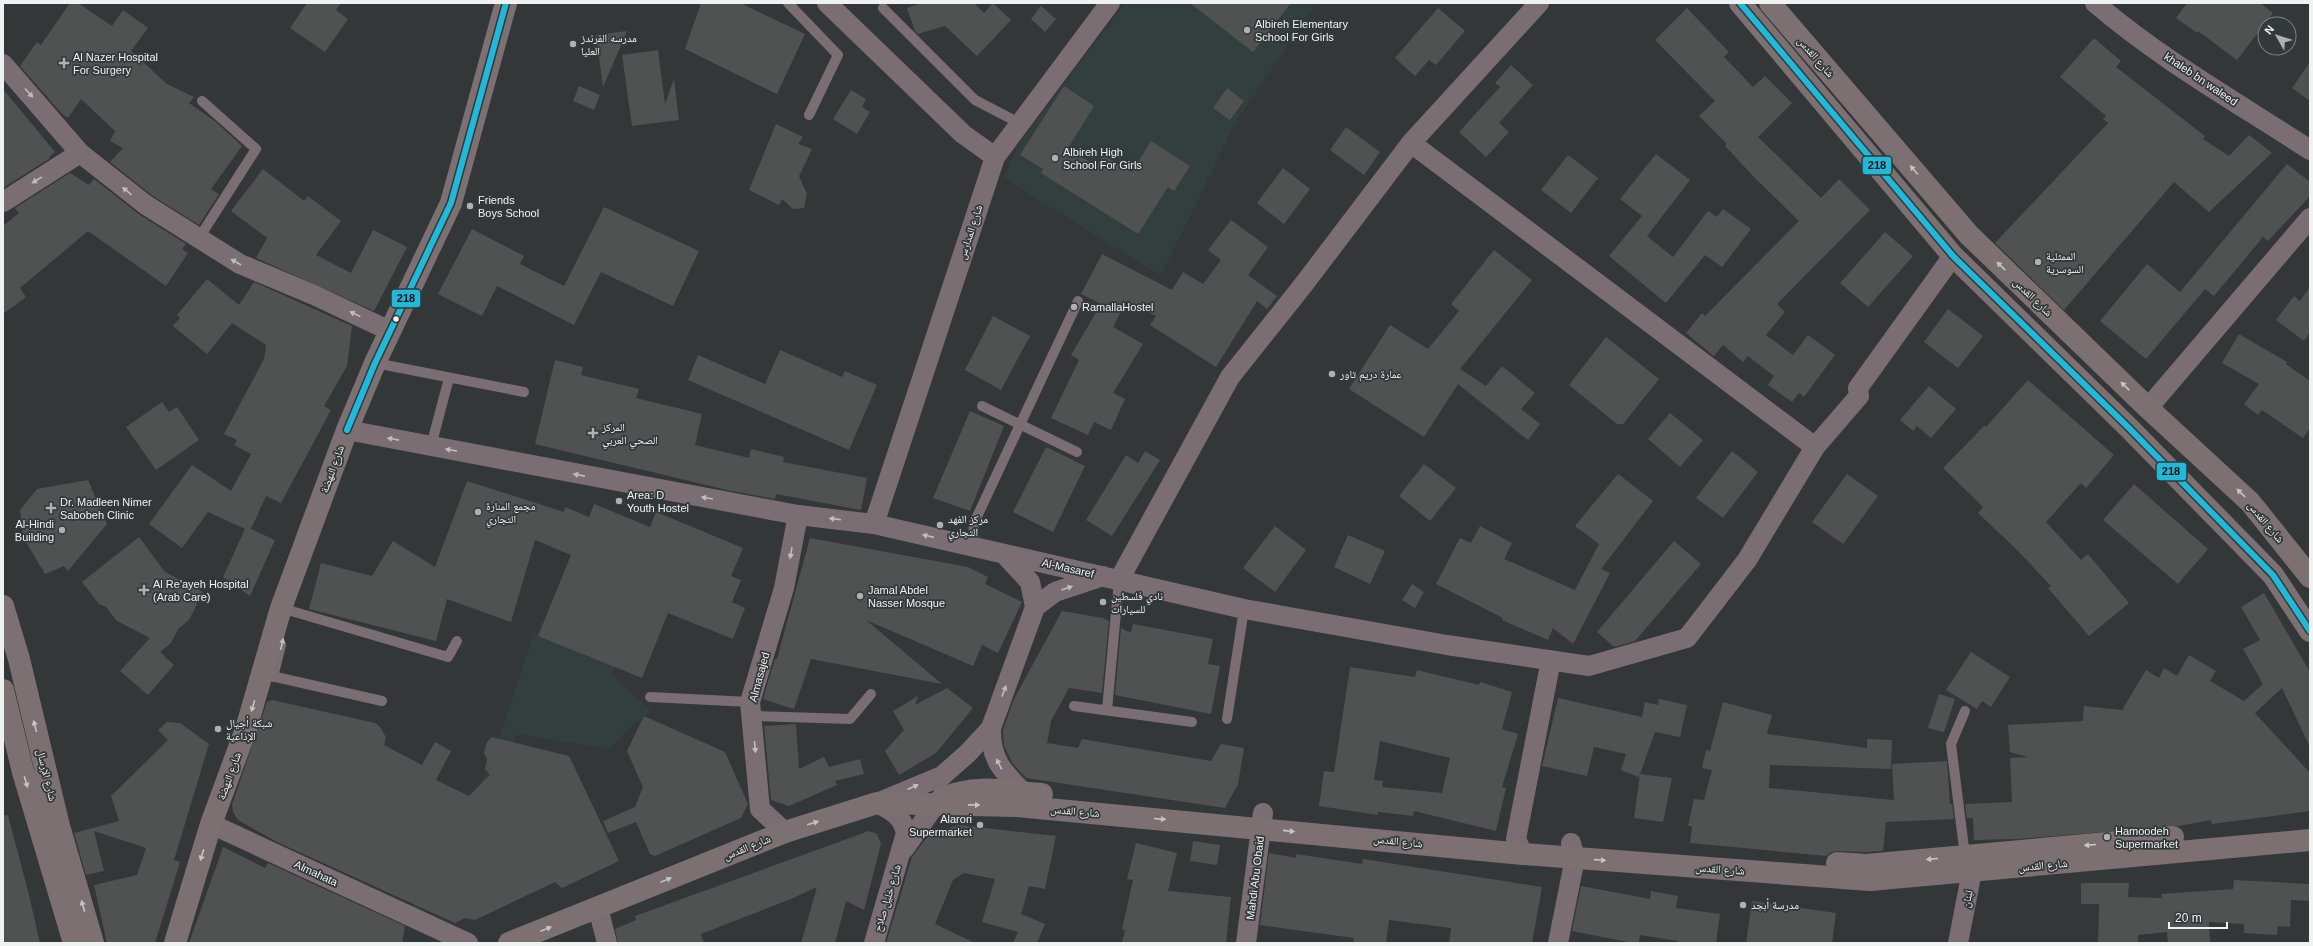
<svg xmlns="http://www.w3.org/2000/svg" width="2313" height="946" font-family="Helvetica,'Noto Naskh Arabic',sans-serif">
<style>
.built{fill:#323f3e}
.building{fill:#505252;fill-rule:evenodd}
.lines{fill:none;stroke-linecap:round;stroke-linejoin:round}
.service{stroke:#7a6e72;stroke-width:10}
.minor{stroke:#7a6e72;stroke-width:20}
.secondary{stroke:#7c7073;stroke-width:22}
.bus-1-casing{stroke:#333838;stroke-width:9}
.bus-1{stroke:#20b9da;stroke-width:6}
.oneway{fill:#c0bdbe}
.oneway2{fill:#c6c4c5}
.poi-dot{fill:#adb1b0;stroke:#333838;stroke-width:1.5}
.bus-dot{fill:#eef2f1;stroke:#333838;stroke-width:1.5}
.labels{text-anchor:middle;stroke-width:3.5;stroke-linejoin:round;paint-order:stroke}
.poi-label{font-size:11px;fill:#eef2f1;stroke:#333838;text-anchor:start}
.street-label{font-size:11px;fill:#eef2f1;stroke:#333838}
.line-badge{stroke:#333838;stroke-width:1.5}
.pale-badge-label{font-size:11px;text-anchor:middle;font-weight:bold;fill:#111}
</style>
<rect width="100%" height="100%" fill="#343737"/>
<!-- built -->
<path class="built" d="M1125 3H1316L1234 125 1161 276 1004 178 1020 142Z
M534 633 618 652 612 675 652 712 635 722 610 749 517 734 499 781 424 913 412 908 477 792 505 722Z"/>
<!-- building -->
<path class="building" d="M70 3H78L112 26 123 10 148 28 131 51 167 84 194 97 189 103 216 122 242 146 211 189 219 194 199 225 153 196 110 162 123 148 110 141 115 131 81 99 68 118 62 114 20 66 37 42 41 45Z
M307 3H341L336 10 348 19 325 52 290 28Z
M701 3H740L805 34 777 94 685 49Z
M921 3H974L984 13 993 3 1011 20 977 56 945 26 918 34 915 31 907 8Z
M1190 3H1291L1253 52Z
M2187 3H2260L2273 13 2237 60 2198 31 2197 33 2176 18Z
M1041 6 1056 19 1045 32 1031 19Z
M1438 8 1465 31 1436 65 1429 60 1415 76 1395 58Z
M1687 8 1729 52 1724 57 1753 87 1765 76 1792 103 1758 137 1821 198 1839 179 1870 210 1777 304 1785 312 1766 335 1793 355 1808 335 1835 355 1804 397 1799 393 1792 402 1768 385 1774 376 1748 356 1743 362 1723 345 1714 356 1686 333 1702 313 1705 316 1799 221 1753 176 1725 146 1727 144 1699 116 1715 101 1655 40Z
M627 31 603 87 596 35Z
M2094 38 2121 61 2116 67 2205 136 2203 139 2229 156 2249 135 2272 153 2209 212 2174 182 2064 310 1995 243 2108 123 2103 119 2106 116 2060 77Z
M658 50 665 104 674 79 679 120 632 126 622 55Z
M2310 62V101L2292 88Z
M1511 65 1533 85 1499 123 1509 132 1486 157 1459 132 1500 87 1495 83Z
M579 86 600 95 594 110 573 101Z
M1064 86 1094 106 1068 148 1096 166 1103 155 1132 172 1151 141 1190 166 1174 191 1168 187 1138 234 1041 173 1043 169 1020 155Z
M1227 88 1244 101 1230 120 1213 108Z
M3 89 55 152 49 157 50 158 3 188Z
M851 90 866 99 862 107 870 112 857 134 833 119Z
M776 124 803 137 798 144 812 149 799 176 807 194 804 208 793 209 782 199 779 205 749 190Z
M1346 127 1380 152 1364 175 1330 150Z
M1656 154 1690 180 1647 236 1673 257 1708 211 1717 217 1723 209 1751 229 1722 267 1705 255 1666 303 1609 256 1642 216 1620 199Z
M1568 155 1598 178 1571 213 1541 190Z
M2287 164 2310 182V196L2268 241 2263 237 2214 296 2205 289 2146 359 2100 321 2147 264 2180 292Z
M1283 168 1310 189 1284 224 1257 203Z
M263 169 304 201 308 196 341 221 316 255 351 273 373 230 407 247 374 311 256 258 267 238 231 211Z
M70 173 89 185 94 179 140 215 186 244 182 249 188 253 166 286 88 231 20 288 26 297 3 314V226L19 213 15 208Z
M604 207 699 251 673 306 601 272 574 325 497 286 482 316 438 294 472 229 524 256 520 264 564 286Z
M1231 220 1268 247 1248 275 1277 296 1267 309 1257 301 1216 367 1150 325 1156 316 1126 301 1113 327 1143 344 1113 393 1125 399 1111 430 1094 422 1088 435 1051 418 1079 360 1071 355 1101 304 1081 294 1102 254 1172 290 1183 272 1203 284 1221 260 1208 250Z
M1885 232 1913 256 1868 307 1840 283Z
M1494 250 1532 280 1460 369 1486 386 1502 366 1535 393 1521 409 1540 424 1528 440 1458 384 1424 437 1349 389 1390 325 1428 349 1459 311 1451 304Z
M207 279 239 305 254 282 352 326 347 366 324 406 331 410 281 503 266 496 251 529 275 540 250 596 223 577 245 529 208 512 182 548 149 524 192 465 231 491 251 454 234 445 237 440 224 434 264 359 266 345 232 323 207 354 173 326 180 318 177 315Z
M2310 287V332L2304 341 2276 320 2294 296 2300 301Z
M1948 309 1983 336 1958 368 1924 342Z
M993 316 1030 336 1001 390 965 370Z
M2239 334 2287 362 2286 364 2310 381V428L2303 438 2262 410 2258 415 2244 404 2259 384 2222 363Z
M1606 337 1659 379 1623 424H1617L1569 385Z
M780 350 842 377 845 371 877 385 849 450 688 380 698 355 765 384Z
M555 360 583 367 581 375 639 389 636 398 702 414 695 445 749 458 751 449 784 457 783 462 867 478 861 510 776 494 775 499 727 490 535 444Z
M2028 380 2114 455 2086 488 2081 483 2046 522 2081 560 2088 554 2129 603 2089 636 2048 588 2051 586 2016 549 1978 513 1983 507 1943 468 1984 426 1986 427Z
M1929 386 1956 409 1931 438 1917 426 1913 431 1900 420Z
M162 402 169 412 177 407 199 440 156 470 126 427Z
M970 411 1004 426 970 511 933 498Z
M1670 413 1703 440 1680 467 1648 439Z
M1046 447 1085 466 1053 532 1013 512Z
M1145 451 1160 460 1112 536 1086 520 1126 455 1138 463Z
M1732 451 1758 472 1723 518 1696 498Z
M1424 464 1456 488 1430 521 1399 496Z
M1618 474 1653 501 1601 569 1610 573 1573 644 1553 628 1548 640 1502 620 1503 618 1436 584 1460 538 1471 543 1480 526 1512 543 1504 559 1575 590 1599 544 1575 526Z
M1847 474 1878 496 1843 544 1812 522Z
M88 480 107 524 68 571 64 566 45 574 23 537 20 510 37 489Z
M467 481 564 512 565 507 589 517 594 504 650 527 656 512 743 548 731 576 741 580 732 602 745 608 733 639 668 613 642 678 538 636 571 555 535 540 511 622 447 599 436 641 309 609 321 563 372 576 393 541 435 567Z
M2134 484 2208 549 2178 584 2103 520Z
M1275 526 1306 550 1275 592 1243 568Z
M1348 535 1385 551 1370 584 1334 567Z
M139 537 165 572 203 592 189 620 178 629 171 643 160 652 174 665 148 695 120 671 150 638 117 621 106 607 99 604 82 582Z
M810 538 968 567 988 577 985 584 1022 602 998 653 982 645 973 666 866 620 942 684 811 659 794 709 763 699 775 659H777Z
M1674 541 1701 564 1635 641 1614 647 1597 632Z
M1412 584 1424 592 1415 608 1402 600Z
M2264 593 2310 672V747L2282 688 2255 713 2310 773V811L2212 824 2211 820 2178 826 2018 839 1974 840 1973 818H1967L1965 804 2012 802 2010 758 2028 757 2010 752 2008 725 2083 721 2084 706 2122 710 2146 670 2159 678 2164 668 2177 676 2189 655 2216 671 2210 681 2244 701 2263 684 2243 649 2260 640 2241 607Z
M1062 611 1103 618 1109 621 1102 693 1069 688 1051 721 1047 743 1078 748 1082 739 1211 761 1221 744 1244 748 1238 784 1225 808 1026 778 1013 764 1004 746 1003 730 1014 699Z
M1133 624 1213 639 1208 664 1220 666 1211 714 1115 695 1121 628 1131 633Z
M1971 652 2010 677 1991 707 1982 701 1977 709 1946 690Z
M1350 667 1415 677 1417 670 1479 685 1480 682 1512 692 1502 729 1518 734 1502 787 1506 788 1496 831 1414 811 1413 816 1378 812V815L1319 806 1324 771 1334 772ZM1380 741 1450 758 1442 793 1382 787 1383 781 1374 780Z
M947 688 973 708 936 753 899 775 885 751 904 730 893 711 918 696 915 705Z
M1939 694 1955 699 1944 732 1928 728Z
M1558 698 1642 717 1645 702 1658 705 1659 699 1687 705 1680 737 1655 732 1639 777 1621 770 1626 754 1594 747 1587 776 1542 766Z
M272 700 375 723 380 727 386 737 384 745 422 765 435 742 451 751 436 780 469 796 490 775 485 769 487 759 484 753 487 742 492 737 569 756 619 861 562 888 555 882 475 920 465 918 455 923 277 842 238 820 233 812 232 805 267 702Z
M1723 702 1772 715 1767 734 1867 748V739L1892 740 1891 769 1770 765 1769 788 1894 800 1892 764 1947 761 1950 804H1952L1954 819 1886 822 1883 851 1866 852 1837 851 1831 852 1826 856 1690 843 1692 826H1688L1694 799 1704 800 1712 770 1702 768 1706 750 1710 751Z
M644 716 725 752 748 804 741 818 655 856 650 854 636 822 608 833 603 821 635 807 643 787 627 751Z
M167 722 180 723 209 744 174 860 180 862 155 943H107L94 885 137 875 146 848 94 831 104 871 86 875 74 833 119 821 111 796 168 740 158 730Z
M796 724 799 769 824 757 829 767 860 759 864 774 835 781 837 785 789 806 771 800 764 726Z
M1640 774 1672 778 1663 822 1634 818Z
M8 815 29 895 40 943H3V816Z
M958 825 1056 836 1045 889 1029 886 1021 914 1045 924 1037 943H1013L1018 932 982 922 995 879 964 873 953 880 935 924 975 943H886L912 857 924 841 931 835Z
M869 831 877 834 881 844 864 910 846 901 835 943H801L817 887 791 899 701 934 704 943H618L615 929 636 920 635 916Z
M1193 841 1220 845 1217 865 1190 861Z
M1136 843 1177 853 1168 891 1231 897 1226 943H1122L1125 930 1122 929 1133 880 1127 879Z
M223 847 265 868 268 863 405 926 402 943H189Z
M1269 853 1296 858V854L1362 864 1363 859 1542 887 1532 943H1449L1451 928 1389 920 1386 943H1353L1354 938 1260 925Z
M2234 880 2310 884V901L2291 900 2290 927 2278 926 2277 935 2244 933V924L2209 922 2210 943H2168L2167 932 2138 935V943H2098L2099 904H2081V883H2129L2128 897 2162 898 2161 894 2233 889Z
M1581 886 1650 899 1651 891 1678 896 1676 908 1720 914 1716 943H1678V941L1640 935 1639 943H1633L1572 931Z
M1752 901 1836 913 1832 943H1746Z"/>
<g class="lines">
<!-- service -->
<path class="service" d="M788 3 838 55 809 115
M883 8 975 100 1021 124
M199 238 256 149 202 101
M375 363 524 392
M982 406 1077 452
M431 446 449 378
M973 545 974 523 1078 301
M281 608 448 657 457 641
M267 675 382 701
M273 677 281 645
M650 697 750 702
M1074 706 1192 722
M1107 710 1119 580
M1965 711 1951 744 1965 856
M752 716 850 719 871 694
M1227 719 1244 609"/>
<!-- minor -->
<path class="minor" d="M827 3 963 134 995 157 874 524
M2095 3C2160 59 2238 103 2310 150
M3 64 80 153 3 202
M1411 143 1815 447
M80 153 146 205 240 264 314 295 390 331
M995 157 1110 3
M2148 408 2310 218
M347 430 798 515 874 524 1244 609 1447 645 1589 666 1687 638 1747 560 1815 447 1859 396 1858 388 1953 256
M1006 556 1030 582 1035 607 991 728C990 759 1003 772 1024 793
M1119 580 1230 377 1304 284 1411 143 1539 3
M1035 607 1055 592 1103 576
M877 803 942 776 968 753 991 728
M211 824 468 943
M785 832 760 809 750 702 784 588 798 515
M904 849 935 805
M1523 854 1516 839 1551 660
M598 908 607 943
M874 943 906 833C902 816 893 811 877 803
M1246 943 1263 813
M1558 943 1575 858 1571 843
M1958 943 1972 871 1966 856"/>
<!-- secondary -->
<path class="secondary" d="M1740 3 1953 256 2129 428 2273 575 2310 631
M1770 3 1969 235 2148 408 2250 502 2310 577
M3 606 19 659 59 826 93 943
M3 690 23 772 74 943
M942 798C977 784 1005 791 1042 794
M1837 863 1866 865 2173 837
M175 943 211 824 246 729 281 608 347 430 375 363 451 203 506 3
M509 943 785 832 877 803 1016 806 1523 854 1870 880 2310 840"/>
<!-- bus-1 casing -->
<g class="bus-1-casing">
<path id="bus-1" d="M1740 3 1953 256 2129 428 2273 575 2310 631
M347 430 375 363 451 203 506 3"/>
</g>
<!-- bus-1 -->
<use href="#bus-1" class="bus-1"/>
</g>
<!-- one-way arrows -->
<defs><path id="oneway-solid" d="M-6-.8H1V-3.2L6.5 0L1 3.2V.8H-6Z"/></defs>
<g class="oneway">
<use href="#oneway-solid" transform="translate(29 93) rotate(48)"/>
<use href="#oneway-solid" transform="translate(37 180) rotate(148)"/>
<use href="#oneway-solid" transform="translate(127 191) rotate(-141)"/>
<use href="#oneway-solid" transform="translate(236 262) rotate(-150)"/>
<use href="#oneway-solid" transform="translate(355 314) rotate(-154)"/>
<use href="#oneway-solid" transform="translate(393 439) rotate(-169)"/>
<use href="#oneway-solid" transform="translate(451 450) rotate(-169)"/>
<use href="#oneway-solid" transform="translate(579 475) rotate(-169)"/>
<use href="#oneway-solid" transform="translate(707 498) rotate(-170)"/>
<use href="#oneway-solid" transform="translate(835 519) rotate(-173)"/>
<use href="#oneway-solid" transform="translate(928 536) rotate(-167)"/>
<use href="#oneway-solid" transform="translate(791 553) rotate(100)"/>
<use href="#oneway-solid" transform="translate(1067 588) rotate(-19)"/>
<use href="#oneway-solid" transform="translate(282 644) rotate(-76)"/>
<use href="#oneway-solid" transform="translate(1004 691) rotate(-70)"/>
<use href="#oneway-solid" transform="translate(755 747) rotate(85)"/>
<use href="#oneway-solid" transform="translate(999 764) rotate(-116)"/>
<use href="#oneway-solid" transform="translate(913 787) rotate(-24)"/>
</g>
<g class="oneway2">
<use href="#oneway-solid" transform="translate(1914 170) rotate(-131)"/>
<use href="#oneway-solid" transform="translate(2001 266) rotate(-136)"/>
<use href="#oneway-solid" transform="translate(2125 386) rotate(-136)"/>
<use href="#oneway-solid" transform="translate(2241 493) rotate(-136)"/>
<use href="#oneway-solid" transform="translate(253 706) rotate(106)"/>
<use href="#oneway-solid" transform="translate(35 726) rotate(-104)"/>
<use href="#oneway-solid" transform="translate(26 782) rotate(74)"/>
<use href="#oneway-solid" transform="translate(974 805) rotate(1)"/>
<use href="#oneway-solid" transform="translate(1160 819) rotate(5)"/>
<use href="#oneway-solid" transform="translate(813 823) rotate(-17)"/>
<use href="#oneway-solid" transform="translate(1289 831) rotate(6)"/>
<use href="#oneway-solid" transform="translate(2090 845) rotate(175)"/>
<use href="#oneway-solid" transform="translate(202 855) rotate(107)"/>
<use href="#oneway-solid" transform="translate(1932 859) rotate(175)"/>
<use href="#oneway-solid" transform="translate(1600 860) rotate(4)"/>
<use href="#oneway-solid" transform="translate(666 880) rotate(-22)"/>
<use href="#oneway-solid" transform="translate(83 906) rotate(-106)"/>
<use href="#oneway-solid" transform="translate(546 929) rotate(-22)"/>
</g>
<!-- markers -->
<g class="poi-dot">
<circle cx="1247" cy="30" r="4"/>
<circle cx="573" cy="44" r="4"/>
<path d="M62 57h4v4h4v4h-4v4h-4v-4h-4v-4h4z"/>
<circle cx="1055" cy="158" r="4"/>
<circle cx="470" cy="206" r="4"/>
<circle cx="2038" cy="262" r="4"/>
<circle cx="1074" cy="307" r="4"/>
<circle cx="1332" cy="374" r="4"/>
<path d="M591 427h4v4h4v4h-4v4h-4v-4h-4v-4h4z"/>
<circle cx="619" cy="501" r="4"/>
<path d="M49 502h4v4h4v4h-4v4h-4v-4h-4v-4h4z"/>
<circle cx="478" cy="512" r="4"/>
<circle cx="940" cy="525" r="4"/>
<circle cx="62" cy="530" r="4"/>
<path d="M142 584h4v4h4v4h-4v4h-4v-4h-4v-4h4z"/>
<circle cx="860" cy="596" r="4"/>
<circle cx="1103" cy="602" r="4"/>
<circle cx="218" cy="729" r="4"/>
<circle cx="980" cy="825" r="4"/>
<circle cx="2107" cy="837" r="4"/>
<circle cx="1743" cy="905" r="4"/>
</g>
<circle class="bus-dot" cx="396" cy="319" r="3.5"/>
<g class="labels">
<!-- poi labels -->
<g class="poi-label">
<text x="1255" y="28">Albireh Elementary<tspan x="1255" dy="13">School For Girls</tspan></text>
<text x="581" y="42">مدرسه الفرندز<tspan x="581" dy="13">العليا</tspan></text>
<text x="73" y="61">Al Nazer Hospital<tspan x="73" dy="13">For Surgery</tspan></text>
<text x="1063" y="156">Albireh High<tspan x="1063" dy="13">School For Girls</tspan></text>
<text x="478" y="204">Friends<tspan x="478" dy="13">Boys School</tspan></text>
<text x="2046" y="260">الممثلية<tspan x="2046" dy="13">السوسرية</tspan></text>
<text x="1082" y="311">RamallaHostel</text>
<text x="1340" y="378">عمارة دريم تاور</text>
<text x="602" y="431">المركز<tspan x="602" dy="13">الصحي العربي</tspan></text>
<text x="627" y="499">Area: D<tspan x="627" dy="13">Youth Hostel</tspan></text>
<text x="60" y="506">Dr. Madleen Nimer<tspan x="60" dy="13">Sabobeh Clinic</tspan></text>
<text x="486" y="510">مجمع المنارة<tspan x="486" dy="13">التجاري</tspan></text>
<text x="948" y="523">مركز الفهد<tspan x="948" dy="13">التجاري</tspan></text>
<text x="54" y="528" text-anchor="end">Al-Hindi<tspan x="54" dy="13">Building</tspan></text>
<text x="153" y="588">Al Re'ayeh Hospital<tspan x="153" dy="13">(Arab Care)</tspan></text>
<text x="868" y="594">Jamal Abdel<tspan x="868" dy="13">Nasser Mosque</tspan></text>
<text x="1111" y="600">نادي فلسطين<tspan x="1111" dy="13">للسيارات</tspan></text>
<text x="226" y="727">شبكة أجيال<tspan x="226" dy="13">الإذاعية</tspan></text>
<text x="972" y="823" text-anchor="end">Alarori<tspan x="972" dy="13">Supermarket</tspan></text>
<text x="2115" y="835">Hamoodeh<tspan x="2115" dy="13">Supermarket</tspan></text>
<text x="1751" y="909">مدرسة أبجد</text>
</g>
<!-- street labels -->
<g class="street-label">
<text transform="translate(1816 57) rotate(49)" y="4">شارع القدس</text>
<text transform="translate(2201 79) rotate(34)" y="4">khaleb bn waleed</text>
<text transform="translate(970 232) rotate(-72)" y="4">شارع المدارس</text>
<text transform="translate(2033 297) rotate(44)" y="4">شارع القدس</text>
<text transform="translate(332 469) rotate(-70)" y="4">شارع النهضة</text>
<text transform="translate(2266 522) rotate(50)" y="4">شارع القدس</text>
<text transform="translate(1068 568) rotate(13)" y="4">Al-Masaref</text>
<text transform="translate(759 677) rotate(-75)" y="4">Almasajed</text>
<text transform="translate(47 775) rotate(76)" y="4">شارع الإرسال</text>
<text transform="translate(229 776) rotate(-70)" y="4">شارع النهضة</text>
<text transform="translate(1075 811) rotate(5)" y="4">شارع القدس</text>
<text transform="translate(1398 841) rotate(6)" y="4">شارع القدس</text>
<text transform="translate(747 847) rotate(-22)" y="4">شارع القدس</text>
<text transform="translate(2043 865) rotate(-5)" y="4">شارع القدس</text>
<text transform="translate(1720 869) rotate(4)" y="4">شارع القدس</text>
<text transform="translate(316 873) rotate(25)" y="4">Almahata</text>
<text transform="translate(1255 878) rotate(-83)" y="4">Mahdi Abu Obaid</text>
<text transform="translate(887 898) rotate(-73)" y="4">شارع خليل صلاح</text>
<text transform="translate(1967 899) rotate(-79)" y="4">لبنان</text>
</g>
</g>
<g class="line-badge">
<rect x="1862" y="156" width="30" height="19" rx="4" fill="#20b9da"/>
<rect x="391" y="289" width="30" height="19" rx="4" fill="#20b9da"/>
<rect x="2156" y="462" width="31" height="19" rx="4" fill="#20b9da"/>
</g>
<g class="pale-badge-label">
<text x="1877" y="169">218</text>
<text x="406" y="302">218</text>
<text x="2171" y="475">218</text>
</g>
<!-- border -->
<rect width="2313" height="946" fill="none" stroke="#eef2f1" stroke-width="8"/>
<!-- north arrow -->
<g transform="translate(2277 36) rotate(309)"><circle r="19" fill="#333838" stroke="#7e8282"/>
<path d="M0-3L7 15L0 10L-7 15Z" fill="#adb1b0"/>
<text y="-6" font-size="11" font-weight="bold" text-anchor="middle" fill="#eef2f1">N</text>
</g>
<!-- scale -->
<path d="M2169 922v6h58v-6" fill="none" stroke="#eef2f1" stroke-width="2"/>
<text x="2175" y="922" font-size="12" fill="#eef2f1" stroke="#333838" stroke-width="3" paint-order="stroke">20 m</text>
</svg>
